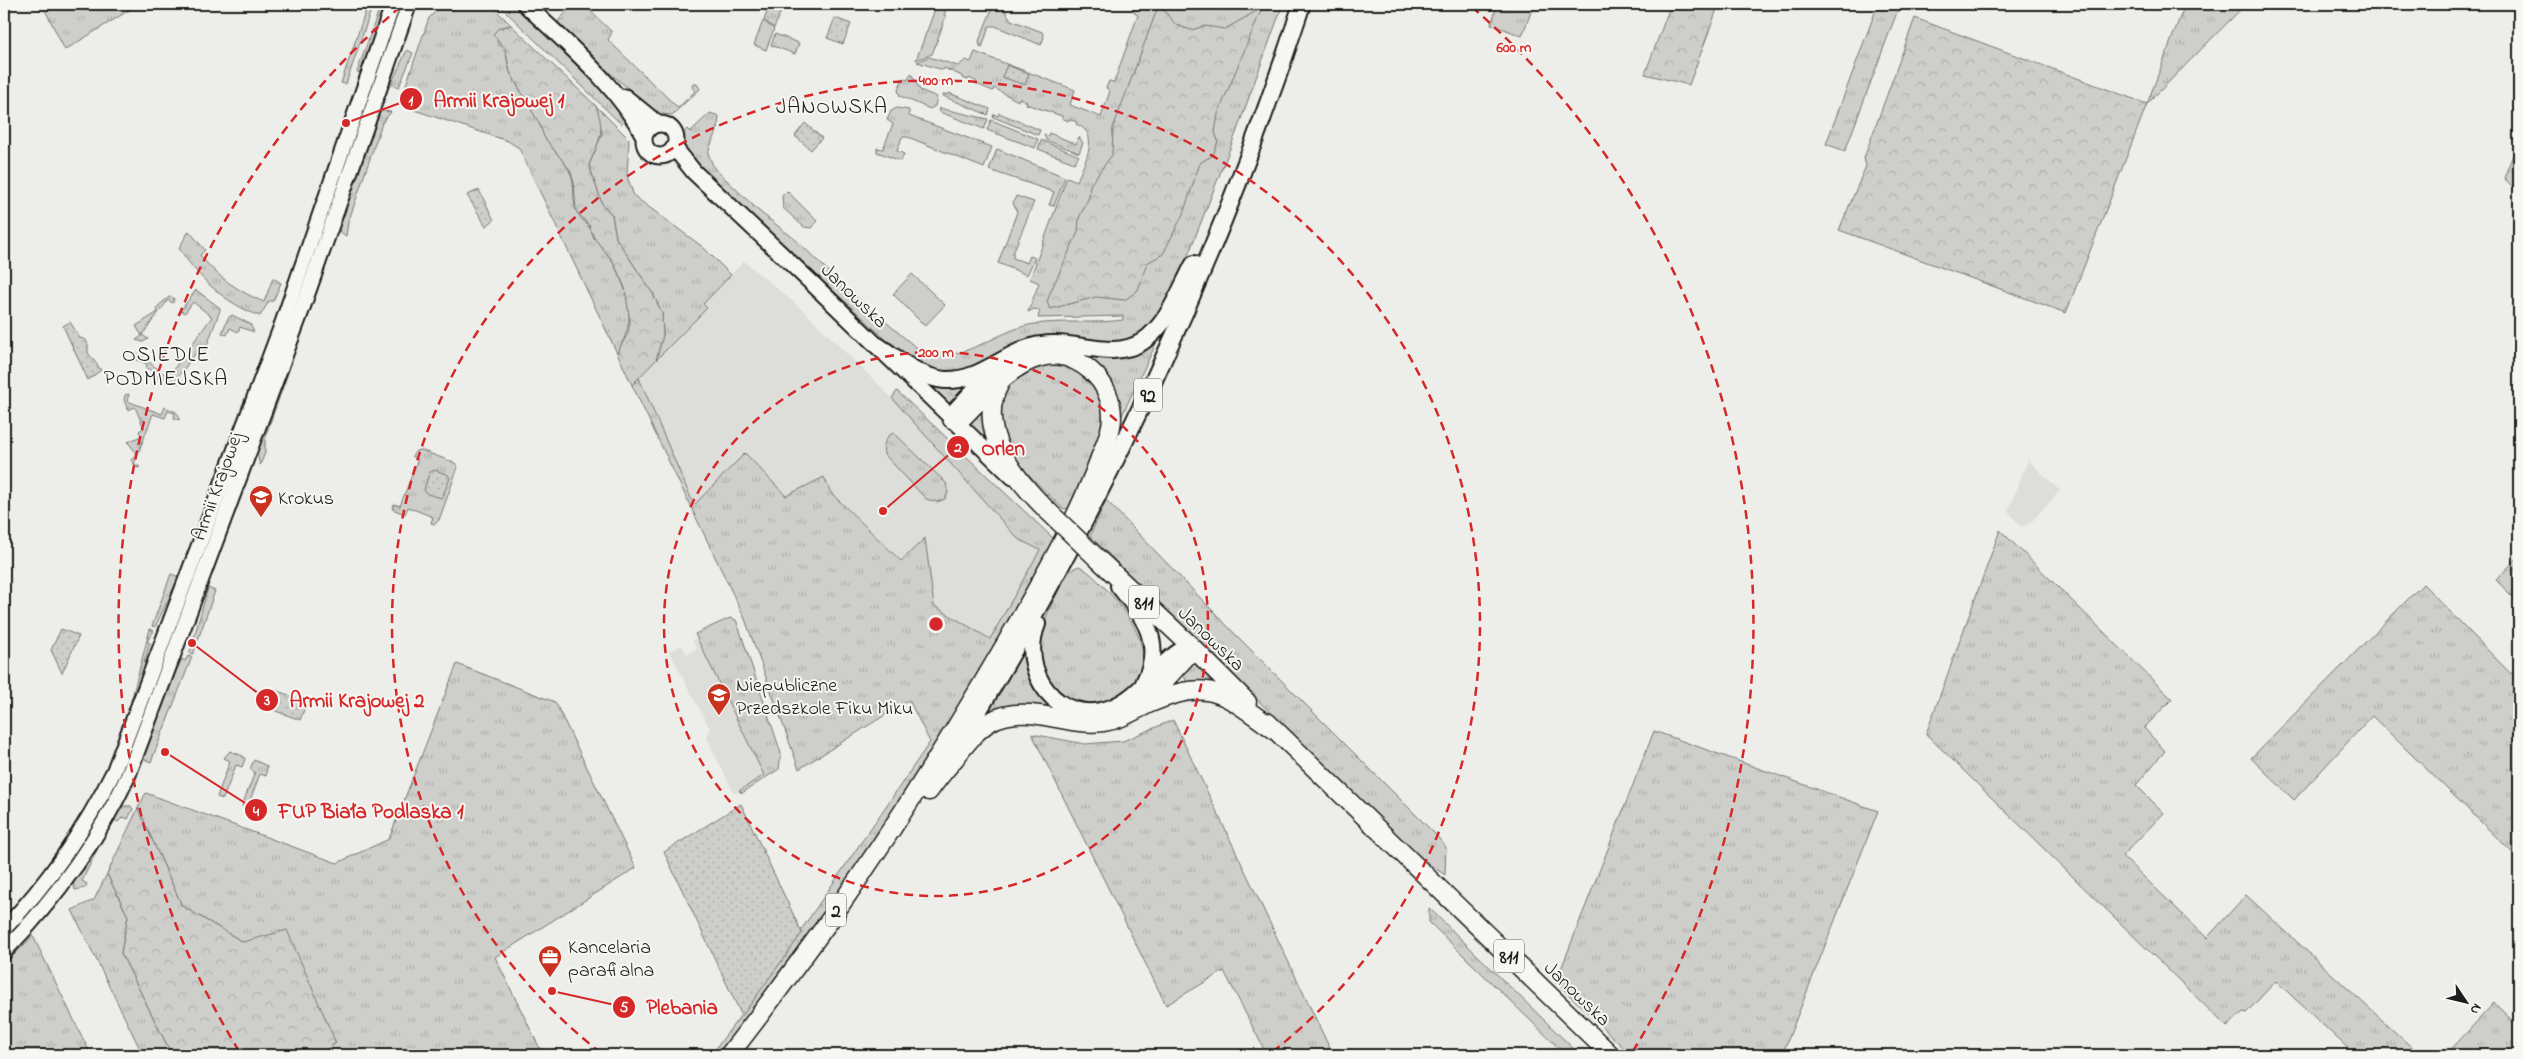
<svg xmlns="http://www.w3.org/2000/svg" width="2523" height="1059" font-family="'Indie Flower',sans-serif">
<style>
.built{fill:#ddddda}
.grass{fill:url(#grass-tufts);stroke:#757574}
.forest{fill:url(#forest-crowns);stroke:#757574}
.park{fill:url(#park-dots);stroke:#757574}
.pitch{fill:#cececb;stroke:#757574}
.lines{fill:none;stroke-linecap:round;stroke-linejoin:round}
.tertiary-casing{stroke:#1c1c1c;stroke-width:18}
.secondary-casing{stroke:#1c1c1c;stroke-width:19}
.primary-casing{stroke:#1c1c1c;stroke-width:20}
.trunk-casing{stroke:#1c1c1c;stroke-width:21}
.tertiary{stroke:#f6f6f2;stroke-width:14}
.secondary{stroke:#f6f6f2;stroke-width:15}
.primary{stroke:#f6f6f2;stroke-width:16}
.trunk{stroke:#f6f6f2;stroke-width:18}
.trunk-bridge-casing{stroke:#1c1c1c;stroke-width:21;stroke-linecap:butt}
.trunk-bridge{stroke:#f6f6f2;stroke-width:18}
.ring{fill:none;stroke:#d62828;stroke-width:2.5;stroke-dasharray:9 6}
.labels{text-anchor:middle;stroke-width:4;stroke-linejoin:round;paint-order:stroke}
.shield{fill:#f6f6f2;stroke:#5d5d5c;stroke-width:1}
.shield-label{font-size:19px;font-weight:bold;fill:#1c1c1c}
.street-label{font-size:20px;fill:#1c1c1c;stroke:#f6f6f2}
.poi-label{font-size:20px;fill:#1c1c1c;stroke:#f6f6f2;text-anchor:start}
.neighbourhood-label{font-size:21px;letter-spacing:1px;fill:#1c1c1c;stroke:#f6f6f2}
.centre{fill:#d62828;stroke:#f6f6f2;stroke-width:2.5}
.ring-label{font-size:15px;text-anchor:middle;font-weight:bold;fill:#d62828;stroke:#f6f6f2;stroke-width:4;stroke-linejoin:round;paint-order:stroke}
.leader{fill:none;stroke:#d62828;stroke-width:2}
.callout-dot{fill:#d62828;stroke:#f6f6f2;stroke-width:2}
.mark-label{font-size:15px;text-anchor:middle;font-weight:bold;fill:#fff}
.callout-label{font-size:21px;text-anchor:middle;font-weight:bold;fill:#d62828;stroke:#f6f6f2;stroke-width:4;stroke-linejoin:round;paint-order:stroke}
</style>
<defs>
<pattern id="grass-tufts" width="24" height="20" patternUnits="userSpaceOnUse" patternTransform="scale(1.25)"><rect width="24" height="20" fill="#cececb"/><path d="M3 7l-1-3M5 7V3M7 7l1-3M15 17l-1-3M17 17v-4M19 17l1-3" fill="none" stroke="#b0b0ae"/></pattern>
<pattern id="forest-crowns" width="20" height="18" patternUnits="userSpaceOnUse" patternTransform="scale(1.25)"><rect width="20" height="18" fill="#cececb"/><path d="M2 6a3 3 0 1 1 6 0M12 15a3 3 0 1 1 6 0" fill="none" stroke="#b0b0ae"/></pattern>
<pattern id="park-dots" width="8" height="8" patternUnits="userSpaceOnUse" patternTransform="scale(1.25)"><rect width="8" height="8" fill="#cececb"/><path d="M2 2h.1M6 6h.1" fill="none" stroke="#b0b0ae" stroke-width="1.8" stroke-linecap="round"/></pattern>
</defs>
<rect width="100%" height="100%" fill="#edede9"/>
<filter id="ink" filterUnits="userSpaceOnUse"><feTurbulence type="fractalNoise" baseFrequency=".02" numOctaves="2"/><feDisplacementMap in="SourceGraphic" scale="10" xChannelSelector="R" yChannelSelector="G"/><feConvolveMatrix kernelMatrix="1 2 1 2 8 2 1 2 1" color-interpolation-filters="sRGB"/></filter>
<g filter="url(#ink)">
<!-- built -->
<path class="built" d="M744 261 804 311 892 398 1018 539 1040 550 990 639 934 606 925 538 902 561 831 493 824 478 786 496 694 505 639 378 707 308 703 304Z
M2028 460 2060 491 2030 523 2021 527 2008 511Z
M697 638 764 775 734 794 707 738 710 729 669 651 682 645 687 654 697 649 692 640Z"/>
<!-- grass -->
<path class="grass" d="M42 4H139L65 50Z
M368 4H373L346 84 341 83Z
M381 4H388L364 74 357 72Z
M443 4H490L511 25 499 28 497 42C508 51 506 59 510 72 512 76 515 81 517 85 525 99 534 112 540 125 543 130 543 135 546 139 553 150 563 159 569 170 578 184 569 204 580 217 598 236 615 262 624 287 633 313 630 330 617 353L519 148 508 141 399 105 429 18Z
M498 4H515L628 117 621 124Z
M574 4H583L612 32 608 40 678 108 695 91 692 87 693 84H697L700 89 672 115 663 114 653 109 611 74 559 23 558 21Z
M770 4H784L774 28 764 20Z
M937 4H948L944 15 946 16 934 49 932 54 916 60Z
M994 4H1001L1011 20 1042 32 1044 37 1041 45 995 26H989L982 48 980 46 979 41Z
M1143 4H1283L1236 133 1176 286 1161 315 1135 339 962 373 930 371 897 350 687 154C680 144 678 139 687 129L690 132 710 113 719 116 718 125 708 153 714 168 760 212 796 240 848 290 913 345C955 374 994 329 1035 324 1064 320 1094 324 1123 320V316L1038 318 1040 310 1034 309 1028 312 1039 283 1030 279 1067 177 1077 181C1085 161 1101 134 1076 124L1077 122 1069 119 1068 121 1062 118V116L1026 104 1027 102 1019 98 1018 101 994 88 993 91 976 84 977 82 969 78 968 80 962 78V76L944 68 943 70 917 62 929 57 958 66 966 60 971 62 975 52 1075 90 1070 105 1101 117 1110 91 1106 88 1109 81 1114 82 1138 15 1134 13V8Z
M1498 4H1534L1522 36 1491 24Z
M1878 4H1900L1845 151 1826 144Z
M2185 4H2246L2147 104Z
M763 21 774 29 766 50 754 45Z
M775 34 799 43 795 54 771 45Z
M407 50 413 53 399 87 391 84Z
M911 73 920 90 937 97 935 106 930 109 900 96 898 90 903 78 908 80Z
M949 93 990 109 988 115 943 96 944 94 948 95Z
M596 106 629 139 627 176 634 196 704 248 731 275 703 304 707 308 656 360 663 335 662 313 653 294 616 238 612 215 602 204 589 165 602 134Z
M897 108 909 110V116L992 147 984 168 908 137H902L897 151 904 154 901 161 877 152V148L883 149 893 124 887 120 891 111Z
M939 108 988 119 984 129 940 112Z
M382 111 391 112 382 123 348 223 346 236 339 231V224L377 115Z
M999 113 1040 130 1038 135 993 117 994 114 998 116Z
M991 120 1038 139 1035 148 987 130Z
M1049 133 1076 144 1079 137 1083 143 1079 153 1046 140 1044 134 1048 136Z
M2519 139V193L2504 178Z
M1041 140 1079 156 1074 163 1038 149Z
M997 149 1065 177 1054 206 1049 205 1054 192 989 170Z
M787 191 817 221 811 228 804 227 783 208 782 196Z
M1016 196 1034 202 1013 253V258L1027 263 1030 256 1035 258 1027 275 998 263 1017 212 1013 203Z
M189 231 205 250 200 255C216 276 239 292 264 302L273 278 281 283 273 301H269L260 316C226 304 198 278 179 248Z
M196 290 220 308V310L204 354 198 350 178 377 184 382 178 383 153 374V371L146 368 147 364 134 359 133 356 137 353 168 377 212 317 193 302 185 313 182 311 178 314Z
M169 297 174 298 173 303 168 300 142 335 148 339 143 342 136 340 142 336 136 326 158 312 156 308Z
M232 315 250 324 254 332 240 327 238 332 230 328 227 335 222 333 228 318Z
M1159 337 1117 426 1087 362 1060 348Z
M289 360 292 362 265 437V453L260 465 256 449Z
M1049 364C1064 364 1080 369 1090 382 1115 414 1099 446 1083 479 1079 488 1075 503 1067 509L1062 508C1034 479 988 444 1003 399 1010 377 1027 369 1049 364Z
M919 377 972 380 952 409Z
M639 378 694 505 745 453 786 496 824 477 831 493 901 561 925 538 934 606 990 639 1040 550 1018 539 892 398 897 391 1054 539 921 774 771 990 719 1055H711L802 933 801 930 930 742 909 700 799 769 745 619 632 385Z
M129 394 127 401 162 414 165 407C171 410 180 411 179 420L174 418 175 413 168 411 165 418 153 414 134 464 140 467 137 468 131 460 137 454 128 442 141 436 139 431 144 428 135 407 128 410 124 400 125 395Z
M989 395 998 454 965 421Z
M894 433 946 483 948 493 945 499 937 502 926 499 884 454C882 446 886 435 894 433Z
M421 450 455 463 458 467 439 520 435 524 431 523 433 517 408 507 405 514 392 509 394 504 400 506 418 459 412 456 416 451Z
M1106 500 1238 637 1435 834 1446 847 1445 875 1417 856 1090 536Z
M2000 530 2172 699 2144 728 2165 751 2136 785 2164 813 2122 856 2207 938 2246 895 2420 1055H2355L2276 981 2246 1013 2243 1012 2227 1027 1926 734Z
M2519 556V603L2496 580Z
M1079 566C1089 571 1097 580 1105 588 1130 614 1165 662 1124 692 1090 718 1040 694 1040 649 1040 627 1048 611 1058 592 1063 583 1067 569 1079 566Z
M171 574 179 577 155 627 152 626Z
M2423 584 2511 674 2519 665V859L2372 716 2294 800 2251 758Z
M208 588 215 591 193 654 189 652 196 642 193 641Z
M730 618 736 620 738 625 781 753 779 769 742 793 739 791 764 775 695 634Z
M150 629 154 631 147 641 150 643 144 663 147 664 131 701Z
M1026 638 1056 705 1136 704 977 723Z
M188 656 192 657 151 762 141 758 169 685 182 659 185 661Z
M1191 658 1223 689 1187 685 1183 671Z
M457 664 555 702 636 868 495 957 543 1055H317L336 1043 243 942 182 906 138 808 146 793 337 863 389 839Z
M1173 720 1333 1055H1267L1224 971 1166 1005 1032 734 1085 744 1123 741Z
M1654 731 1878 811 1782 1055H1631L1556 982Z
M230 751 243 756 245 759 242 767 236 765 223 799 217 797 230 761 224 758Z
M254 760 267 766 266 776 260 774 247 808 242 806 255 772 250 769Z
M119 806H131L133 809 128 819 123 817 118 822 112 819 82 881 87 884 85 888 75 890 73 881Z
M107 874 128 916 121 953 172 1055H143L72 910 94 900Z
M1429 908 1580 1055H1566L1429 922Z
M33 936 91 1055H4V965Z
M2494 1003 2519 1027V1055H2446Z"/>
<!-- forest -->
<path class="forest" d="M1159 4 1176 25 1191 30 1205 26 1225 29 1262 8 1218 114 1215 132 1218 141 1213 155 1200 163 1183 214 1163 254 1147 263 1138 290 1125 300 1096 297 1050 309 1047 302 1050 293 1078 232 1079 218 1089 197 1090 185 1112 155 1113 128Z
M1671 4H1719L1689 85 1645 74Z
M1915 18 2147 104 2066 313 1839 230 1866 166 1864 158Z
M511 25 596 106C606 134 599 139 589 165L602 204 612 215 616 238 653 294 662 313 663 335 656 360 632 385 617 353 628 333 630 322 625 288 613 261 594 238 589 225 576 211 574 183 570 170 544 137 540 125 510 72 505 48 493 34 499 28Z
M138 808 182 906 243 942 287 930 336 1043 317 1055H172L121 953 128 916 107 874Z"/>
<!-- park -->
<path class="park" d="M835 18 851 24 843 44 827 38Z
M1007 65 1029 74 1025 85 1002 77Z
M805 123 822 138 811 150 795 136Z
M479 190 494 220 486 226 467 195Z
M70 322 80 338 86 340 88 345V353L101 370 88 380 63 326Z
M434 470 447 474 450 478 442 498 427 494 424 490 429 473Z
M61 629 79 636 62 673 51 650Z
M272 689 307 702 300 720 265 707Z
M741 804 802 933 742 1016 664 852Z"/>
<!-- pitch -->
<path class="pitch" d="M912 274 945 305 925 326 893 294Z"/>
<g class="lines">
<!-- tertiary casing -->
<g class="tertiary-casing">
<path id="tertiary" d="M4 929C49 882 85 829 114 771L281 327 393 4
M4 952C55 899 97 843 128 776L300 315 409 4"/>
</g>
<!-- secondary casing -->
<g class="secondary-casing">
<path id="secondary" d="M525 4C568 45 616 84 644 136
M625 97 658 124
M644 140a16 16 0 1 1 32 0a16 16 0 1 1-32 0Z
M674 147 694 172 815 286 1013 477"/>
</g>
<!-- primary casing -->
<g class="primary-casing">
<path id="primary" d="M878 346C898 359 921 378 945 380 981 382 1007 350 1041 345 1074 339 1111 361 1142 342 1168 325 1180 290 1194 264
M952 419 956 410 997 366
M1119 586C1144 617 1165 643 1144 683
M1037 624C1018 671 1058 728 1111 708 1145 696 1161 656 1191 646
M956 748C1100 513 1217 266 1302 4"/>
</g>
<!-- trunk casing -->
<g class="trunk-casing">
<path id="trunk" d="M1000 383C973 430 1017 481 1049 512
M1098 559 1191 646 1247 702
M1143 704 1187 656 1191 646
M1267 722 1611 1055
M929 791C937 779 946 769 955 758 980 725 995 709 1039 715 1061 718 1081 725 1103 722 1120 720 1133 711 1148 704 1212 676 1223 694 1275 730
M729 1055C764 1010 798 964 832 917 911 804 983 687 1049 567 1069 531 1086 496 1100 458 1105 445 1112 431 1112 417 1112 399 1104 382 1091 371 1041 328 996 384 963 417L952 419"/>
</g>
<!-- tertiary -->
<use href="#tertiary" class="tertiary"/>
<!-- secondary -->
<use href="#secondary" class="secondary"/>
<!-- primary -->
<use href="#primary" class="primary"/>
<!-- trunk -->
<use href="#trunk" class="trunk"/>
<!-- trunk-bridge casing -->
<g class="trunk-bridge-casing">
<path id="trunk-bridge" d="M1049 512 1098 559"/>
</g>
<!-- trunk-bridge -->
<use href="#trunk-bridge" class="trunk-bridge"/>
</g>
</g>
<!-- distance rings -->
<g class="ring">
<circle cx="936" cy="624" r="272"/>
<path d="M601 1053A544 544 0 1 1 1271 1053"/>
<path d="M239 1051A817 817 0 0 1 400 7M1472 7A817 817 0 0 1 1633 1051"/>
</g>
<!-- icons -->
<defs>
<g id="school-pin" transform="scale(1.25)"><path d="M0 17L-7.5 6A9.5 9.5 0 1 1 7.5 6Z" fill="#c8321e" stroke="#f6f6f2"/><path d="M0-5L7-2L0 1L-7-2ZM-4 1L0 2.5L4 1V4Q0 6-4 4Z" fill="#fff"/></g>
<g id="office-pin" transform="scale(1.25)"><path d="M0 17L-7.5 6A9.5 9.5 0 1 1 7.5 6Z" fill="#c8321e" stroke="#f6f6f2"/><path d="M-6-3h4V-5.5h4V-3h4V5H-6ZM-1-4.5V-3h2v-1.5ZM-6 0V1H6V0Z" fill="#fff"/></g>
</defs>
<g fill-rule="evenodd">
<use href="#school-pin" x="261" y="497"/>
<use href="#school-pin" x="719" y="695"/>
<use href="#office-pin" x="550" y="957"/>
</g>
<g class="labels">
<!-- shield labels -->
<g class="shield">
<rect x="1134" y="378.5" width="28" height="33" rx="4"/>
<rect x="1129" y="585.5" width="30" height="33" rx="4"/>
<rect x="826" y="893.5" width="20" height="33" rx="4"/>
<rect x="1494" y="939.5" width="30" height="33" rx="4"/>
</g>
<g class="shield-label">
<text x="1148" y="402">92</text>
<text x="1144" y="609">811</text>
<text x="836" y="917">2</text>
<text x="1509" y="963">811</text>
</g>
<!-- street labels -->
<g class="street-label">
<text transform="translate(855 295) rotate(44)" y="7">Janowska</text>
<text transform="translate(216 486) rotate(-70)" y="7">Armii Krajowej</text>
<text transform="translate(1212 638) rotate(44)" y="7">Janowska</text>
<text transform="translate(1578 993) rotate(44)" y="7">Janowska</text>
</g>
<!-- poi labels -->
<g class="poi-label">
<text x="278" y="504">Krokus</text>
<text x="736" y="691">Niepubliczne<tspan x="736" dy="23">Przedszkole Fiku Miku</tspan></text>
<text x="568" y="953">Kancelaria<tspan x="568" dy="23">parafialna</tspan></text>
</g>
<!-- neighbourhood labels -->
<g class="neighbourhood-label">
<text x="832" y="113">JANOWSKA</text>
<text x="166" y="361">OSIEDLE<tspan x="166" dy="24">PODMIEJSKA</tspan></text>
</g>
</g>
<circle cx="936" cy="624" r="8" class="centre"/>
<g class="ring-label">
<text x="1514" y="52">600 m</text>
<text x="936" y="85">400 m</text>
<text x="936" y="357">200 m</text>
</g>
<!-- callouts -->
<path class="leader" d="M346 123L411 99M883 511L958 447M192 643L267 700M165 752L256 810M552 991L624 1007"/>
<g class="callout-dot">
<circle cx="346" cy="123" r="5"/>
<circle cx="883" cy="511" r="5"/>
<circle cx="192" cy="643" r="5"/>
<circle cx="165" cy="752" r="5"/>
<circle cx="552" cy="991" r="5"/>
<circle cx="411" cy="99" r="12"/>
<circle cx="958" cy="447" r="12"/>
<circle cx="267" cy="700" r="12"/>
<circle cx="256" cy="810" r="12"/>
<circle cx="624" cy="1007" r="12"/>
</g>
<g class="mark-label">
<text x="411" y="105">1</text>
<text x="958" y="452">2</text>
<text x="267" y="705">3</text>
<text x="256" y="816">4</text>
<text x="624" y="1012">5</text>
</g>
<g class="callout-label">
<text x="499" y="107">Armii Krajowej 1</text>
<text x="1003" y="455">Orlen</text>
<text x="357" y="707">Armii Krajowej 2</text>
<text x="371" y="818">FUP Biała Podlaska 1</text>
<text x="682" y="1014">Plebania</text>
</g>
<!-- margin -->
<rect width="2523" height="1059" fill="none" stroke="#f6f6f2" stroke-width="20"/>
<rect x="10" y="10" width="2503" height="1039" fill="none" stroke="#1c1c1c" stroke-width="2" filter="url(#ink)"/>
<!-- north arrow -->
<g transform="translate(2466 1002) rotate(125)" stroke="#f6f6f2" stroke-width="4" paint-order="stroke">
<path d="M0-4L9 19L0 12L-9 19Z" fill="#1c1c1c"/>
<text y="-8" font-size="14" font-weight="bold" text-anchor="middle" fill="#1c1c1c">N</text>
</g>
</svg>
